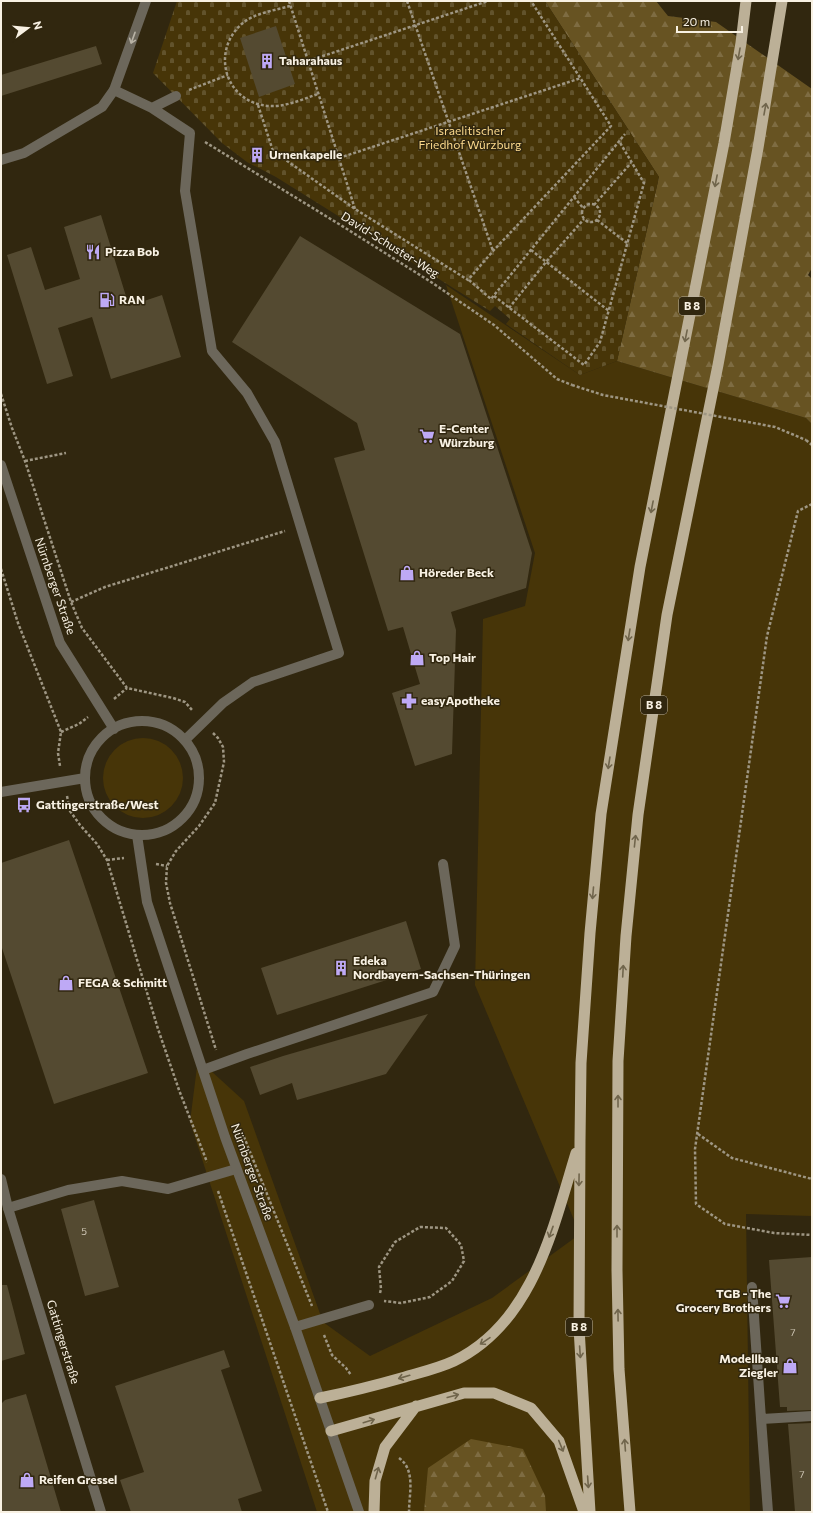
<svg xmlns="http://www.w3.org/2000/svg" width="813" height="1513" font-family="Commissioner,sans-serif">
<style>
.green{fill:#473508}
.forest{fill:url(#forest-firs)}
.cemetery{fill:url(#cemetery-stones)}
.building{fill:#544a31}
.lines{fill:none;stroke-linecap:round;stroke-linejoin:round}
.path{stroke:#9e9683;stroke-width:2.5;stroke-dasharray:3 2;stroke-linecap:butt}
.service{stroke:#6c675b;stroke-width:10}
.tertiary{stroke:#6c675b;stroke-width:10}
.trunk{stroke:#bcb097;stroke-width:11}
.path-bridge{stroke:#9e9683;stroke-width:2.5;stroke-dasharray:3 2;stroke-linecap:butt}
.oneway{stroke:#b9b3a6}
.oneway2{stroke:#70654c}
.labels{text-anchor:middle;stroke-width:3;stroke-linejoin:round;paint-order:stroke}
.number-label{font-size:10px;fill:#cfc7b6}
.shield{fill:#31270f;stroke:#bcb4a3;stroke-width:1}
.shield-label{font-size:11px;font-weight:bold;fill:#f8f1e3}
.poi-label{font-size:12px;font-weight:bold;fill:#f8f1e3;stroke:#31270f;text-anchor:start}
.park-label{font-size:12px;fill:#fad88c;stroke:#31270f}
.street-label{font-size:12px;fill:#f8f1e3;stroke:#31270f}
</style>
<defs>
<pattern id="forest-firs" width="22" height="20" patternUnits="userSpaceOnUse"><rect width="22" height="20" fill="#675322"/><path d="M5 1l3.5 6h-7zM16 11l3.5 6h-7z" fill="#7e6c42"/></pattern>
<pattern id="cemetery-stones" width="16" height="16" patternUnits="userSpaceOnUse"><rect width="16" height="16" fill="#473508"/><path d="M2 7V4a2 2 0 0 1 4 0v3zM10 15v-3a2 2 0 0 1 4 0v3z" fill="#62532c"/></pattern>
</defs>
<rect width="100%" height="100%" fill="#31270f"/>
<!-- green -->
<path class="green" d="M446 285 580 375 617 361 806 418 812 424V1216L746 1214 750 1512H317L190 1122 198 1059 244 1101 323 1322 370 1356 492 1298 580 1234 475 985 483 619 525 606 535 553Z
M103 778a40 40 0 1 1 80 0a40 40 0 1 1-80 0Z"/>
<!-- forest -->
<path class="forest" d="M545 1H656L668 16 716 22 812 89V268L808 275 812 279V424L806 418 617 361 659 177Z
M471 1439 523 1449 545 1496 546 1512H424L428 1468Z"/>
<!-- cemetery -->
<path class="cemetery" d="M177 1H545L659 177 617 361 580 375 506 324 510 319 495 306 490 311 276 177 247 162 222 143 153 73Z"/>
<!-- building -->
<path class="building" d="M276 26 295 84 259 97 240 38Z
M96 46 102 64 1 96V75Z
M101 215 129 306 162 295 181 357 111 379 92 317 58 328 73 376 47 384 7 255 31 247 45 290 80 279 64 227Z
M300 236 460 334 532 553 526 588 451 612 456 630 452 754 415 766 392 693 420 684 403 627 388 631 334 458 365 450 357 423 232 342Z
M69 840 148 1073 54 1104 1 945V863Z
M406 921 421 969 277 1015 261 968Z
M428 1014 386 1074 297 1100 292 1083 260 1095 250 1067 283 1056Z
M94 1200 119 1287 85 1296 61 1209Z
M812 1257V1410L787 1411V1407H780L769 1260Z
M1 1285H7L25 1354 1 1361Z
M224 1350 230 1367 221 1370 262 1491 238 1499 242 1512H131L120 1480 144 1472 115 1386Z
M26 1394 61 1512H1V1404L5 1400Z
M812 1423V1512H795L788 1424Z"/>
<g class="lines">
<!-- path -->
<path class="path" d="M289 1 355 209
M407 1 493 251
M290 6C276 10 256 13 244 22 209 50 225 104 270 106 286 107 303 99 318 94
M308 61 488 1
M189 90 228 75
M258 105 273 151 355 209 468 280 493 251 611 126 531 1
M205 142 347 229 431 282 494 325 557 379 572 385
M339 158 581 78
M574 197 583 208
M582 213a9 9 0 1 1 18 0a9 9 0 1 1-18 0Z
M594 205 631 163
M597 220 627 243
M531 250 609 311
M469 280 491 299 625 134
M494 296 584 365 600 342 644 183 619 141
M509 308 546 262 584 219
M1 394 12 428 25 461 71 602 82 628 127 688 173 698 185 702 192 710
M806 440 812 445
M25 461 66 453
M812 504 798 511 767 636 695 1149 696 1204 725 1224 774 1233 812 1235
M1 569 18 623 61 732 58 753 60 766
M71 602 105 587 285 531
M114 699 127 688
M61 732 79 724 88 717
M213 733 218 738 223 747 224 762 215 803 199 826 176 851 167 866 166 883 170 903 216 1050
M67 796 70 811 80 825 97 844 107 860 158 1029 179 1090 207 1162
M107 860 124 858
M156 864 167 866
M242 1132 312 1306
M698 1134 732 1158 812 1179
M218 1191 328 1512
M380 1293 381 1289 379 1267 395 1242 420 1227 446 1228 461 1245 464 1261 452 1281 430 1297 401 1303 384 1301
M324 1335 332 1355 346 1368 351 1375
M399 1458C416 1470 409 1494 409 1512"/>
<!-- service -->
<path class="service" d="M114 90 152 108 190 133 185 191 212 351 247 393 275 442 339 653 253 682 223 703 185 740
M152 108 176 96
M203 1070 247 1054 433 992 455 946 443 864
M8 1208 68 1190 122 1181 168 1189 236 1169
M752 1287 761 1419
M295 1327 369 1305
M768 1512 761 1419 812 1416"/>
<!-- tertiary -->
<path class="tertiary" d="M1 160 24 153 102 107 114 90 146 1
M1 465 60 643 114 729
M85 778a57 57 0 1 1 114 0a57 57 0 1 1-114 0Z
M1 792 85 778
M137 835 147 902 225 1137 295 1327 359 1512
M1 1179 8 1208 101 1512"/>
<!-- trunk -->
<path class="trunk" d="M320 1398C349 1392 377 1385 405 1377 422 1372 439 1368 454 1361 533 1323 553 1228 576 1153
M331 1431 464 1393H494L531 1408 559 1441 584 1512
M374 1512 375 1481 385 1447 416 1406
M590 1512 579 1328 580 1141 581 1063 590 933 601 814 640 567 724 143 741 43 746 1
M630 1512 619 1369 617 1270 618 1061 626 936 638 815 667 615 718 365 758 148 782 1"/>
<!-- path-bridge -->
<path class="path-bridge" d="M572 385 603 395 775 427 806 440"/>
</g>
<!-- one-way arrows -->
<defs><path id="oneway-shaft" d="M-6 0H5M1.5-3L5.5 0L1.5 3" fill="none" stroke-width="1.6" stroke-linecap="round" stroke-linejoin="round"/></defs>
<use class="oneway" href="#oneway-shaft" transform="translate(133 38) rotate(110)"/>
<g class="oneway2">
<use href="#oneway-shaft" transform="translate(739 54) rotate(100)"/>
<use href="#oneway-shaft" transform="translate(765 109) rotate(-80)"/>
<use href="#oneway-shaft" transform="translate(716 181) rotate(101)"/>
<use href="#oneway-shaft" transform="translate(686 336) rotate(101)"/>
<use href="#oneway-shaft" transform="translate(652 507) rotate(101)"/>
<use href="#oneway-shaft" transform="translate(629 635) rotate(99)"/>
<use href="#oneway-shaft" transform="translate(609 763) rotate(99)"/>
<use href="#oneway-shaft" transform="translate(635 841) rotate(-84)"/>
<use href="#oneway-shaft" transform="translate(593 893) rotate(95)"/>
<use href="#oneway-shaft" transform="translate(623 971) rotate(-87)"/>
<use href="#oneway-shaft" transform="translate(618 1101) rotate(-90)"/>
<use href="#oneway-shaft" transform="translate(579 1180) rotate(91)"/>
<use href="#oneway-shaft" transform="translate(617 1231) rotate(-90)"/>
<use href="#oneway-shaft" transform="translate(551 1232) rotate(110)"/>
<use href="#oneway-shaft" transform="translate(618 1315) rotate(-91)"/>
<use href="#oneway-shaft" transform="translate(485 1341) rotate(146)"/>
<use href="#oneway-shaft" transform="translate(580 1352) rotate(86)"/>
<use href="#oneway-shaft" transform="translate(404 1377) rotate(164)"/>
<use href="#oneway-shaft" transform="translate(453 1396) rotate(-15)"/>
<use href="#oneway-shaft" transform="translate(369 1421) rotate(-17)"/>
<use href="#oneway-shaft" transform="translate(625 1445) rotate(-94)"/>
<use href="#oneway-shaft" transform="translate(561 1446) rotate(68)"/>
<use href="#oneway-shaft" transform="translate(377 1473) rotate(-74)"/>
<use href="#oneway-shaft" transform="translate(588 1482) rotate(86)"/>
</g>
<!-- icons -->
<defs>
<g id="building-bare" transform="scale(1.2)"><path d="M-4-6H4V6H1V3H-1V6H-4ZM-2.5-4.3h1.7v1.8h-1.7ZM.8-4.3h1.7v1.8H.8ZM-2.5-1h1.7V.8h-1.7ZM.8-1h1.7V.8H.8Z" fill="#bea9f5" stroke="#31270f" stroke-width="2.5" paint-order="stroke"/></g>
<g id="restaurant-bare" transform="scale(1.2)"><path d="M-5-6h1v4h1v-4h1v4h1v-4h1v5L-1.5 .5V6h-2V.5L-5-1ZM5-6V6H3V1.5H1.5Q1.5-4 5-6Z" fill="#bea9f5" stroke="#31270f" stroke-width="2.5" paint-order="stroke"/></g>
<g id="fuel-bare" transform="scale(1.2)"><path d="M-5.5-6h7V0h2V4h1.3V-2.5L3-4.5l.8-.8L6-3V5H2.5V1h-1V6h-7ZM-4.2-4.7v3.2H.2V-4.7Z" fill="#bea9f5" stroke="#31270f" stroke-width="2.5" paint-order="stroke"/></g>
<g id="supermarket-bare" transform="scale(1.2)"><path d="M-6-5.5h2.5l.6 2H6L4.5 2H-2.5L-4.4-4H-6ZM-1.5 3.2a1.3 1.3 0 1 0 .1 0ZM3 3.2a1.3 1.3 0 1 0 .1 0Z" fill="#bea9f5" stroke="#31270f" stroke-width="2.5" paint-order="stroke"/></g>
<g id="shop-bare" transform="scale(1.2)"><path d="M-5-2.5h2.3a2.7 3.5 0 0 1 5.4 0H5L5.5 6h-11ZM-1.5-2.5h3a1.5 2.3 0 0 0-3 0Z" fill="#bea9f5" stroke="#31270f" stroke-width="2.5" paint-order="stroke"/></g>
<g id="pharmacy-bare" transform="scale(1.2)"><path d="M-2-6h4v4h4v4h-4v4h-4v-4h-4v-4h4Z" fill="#bea9f5" stroke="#31270f" stroke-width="2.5" paint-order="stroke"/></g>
<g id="bus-bare" transform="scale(1.2)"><path d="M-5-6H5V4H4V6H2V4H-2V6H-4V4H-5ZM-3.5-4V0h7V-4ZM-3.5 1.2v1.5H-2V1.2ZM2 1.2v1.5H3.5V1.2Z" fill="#bea9f5" stroke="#31270f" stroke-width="2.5" paint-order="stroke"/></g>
</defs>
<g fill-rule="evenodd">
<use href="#building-bare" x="267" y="61"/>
<use href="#building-bare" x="257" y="155"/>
<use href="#restaurant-bare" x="93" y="252"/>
<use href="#fuel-bare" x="107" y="300"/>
<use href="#supermarket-bare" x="427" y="436"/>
<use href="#shop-bare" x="407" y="573"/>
<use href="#shop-bare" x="417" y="658"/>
<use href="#pharmacy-bare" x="409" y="701"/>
<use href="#bus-bare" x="24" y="805"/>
<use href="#building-bare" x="341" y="968"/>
<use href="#shop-bare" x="66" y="983"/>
<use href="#supermarket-bare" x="783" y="1301"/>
<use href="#shop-bare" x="790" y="1366"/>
<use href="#shop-bare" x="27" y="1480"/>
</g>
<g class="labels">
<!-- number labels -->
<g class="number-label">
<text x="84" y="1235">5</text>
<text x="793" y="1336">7</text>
<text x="802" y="1478">7</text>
</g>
<!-- shield labels -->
<g class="shield">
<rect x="679" y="297" width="26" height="18" rx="3"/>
<rect x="641" y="696" width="26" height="18" rx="3"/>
<rect x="566" y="1318" width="26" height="18" rx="3"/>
</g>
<g class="shield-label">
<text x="692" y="310">B 8</text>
<text x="654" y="709">B 8</text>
<text x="579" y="1331">B 8</text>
</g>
<!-- poi labels -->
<g class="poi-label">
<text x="279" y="65">Taharahaus</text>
<text x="269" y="159">Urnenkapelle</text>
<text x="105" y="256">Pizza Bob</text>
<text x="119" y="304">RAN</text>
<text x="439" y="433">E-Center<tspan x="439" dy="14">Würzburg</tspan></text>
<text x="419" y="577">Höreder Beck</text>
<text x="429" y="662">Top Hair</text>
<text x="421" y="705">easyApotheke</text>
<text x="36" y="809">Gattingerstraße/West</text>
<text x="353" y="965">Edeka<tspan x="353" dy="14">Nordbayern-Sachsen-Thüringen</tspan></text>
<text x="78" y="987">FEGA &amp; Schmitt</text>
<text x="771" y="1298" text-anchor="end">TGB - The<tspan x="771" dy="14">Grocery Brothers</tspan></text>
<text x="778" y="1363" text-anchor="end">Modellbau<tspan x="778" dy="14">Ziegler</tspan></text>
<text x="39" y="1484">Reifen Gressel</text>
</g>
<!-- park labels -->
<g class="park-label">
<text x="470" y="135">Israelitischer<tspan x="470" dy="14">Friedhof Würzburg</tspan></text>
</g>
<!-- street labels -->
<g class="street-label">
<text transform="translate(390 245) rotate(32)" y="4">David-Schuster-Weg</text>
<text transform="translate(55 586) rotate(71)" y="4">Nürnberger Straße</text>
<text transform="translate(252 1172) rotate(70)" y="4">Nürnberger Straße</text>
<text transform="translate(63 1342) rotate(73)" y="4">Gattingerstraße</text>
</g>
</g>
<!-- border -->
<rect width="813" height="1513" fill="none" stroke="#f8f1e3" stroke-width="4"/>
<!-- north arrow -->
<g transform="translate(28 28) rotate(74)" stroke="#31270f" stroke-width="3" paint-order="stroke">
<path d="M0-3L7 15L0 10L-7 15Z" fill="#f8f1e3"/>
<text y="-6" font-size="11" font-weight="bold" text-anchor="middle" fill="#f8f1e3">N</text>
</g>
<!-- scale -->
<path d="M677 26v6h65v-6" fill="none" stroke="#f8f1e3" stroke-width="2"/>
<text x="683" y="26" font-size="12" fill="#f8f1e3" stroke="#31270f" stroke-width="3" paint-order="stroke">20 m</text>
</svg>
